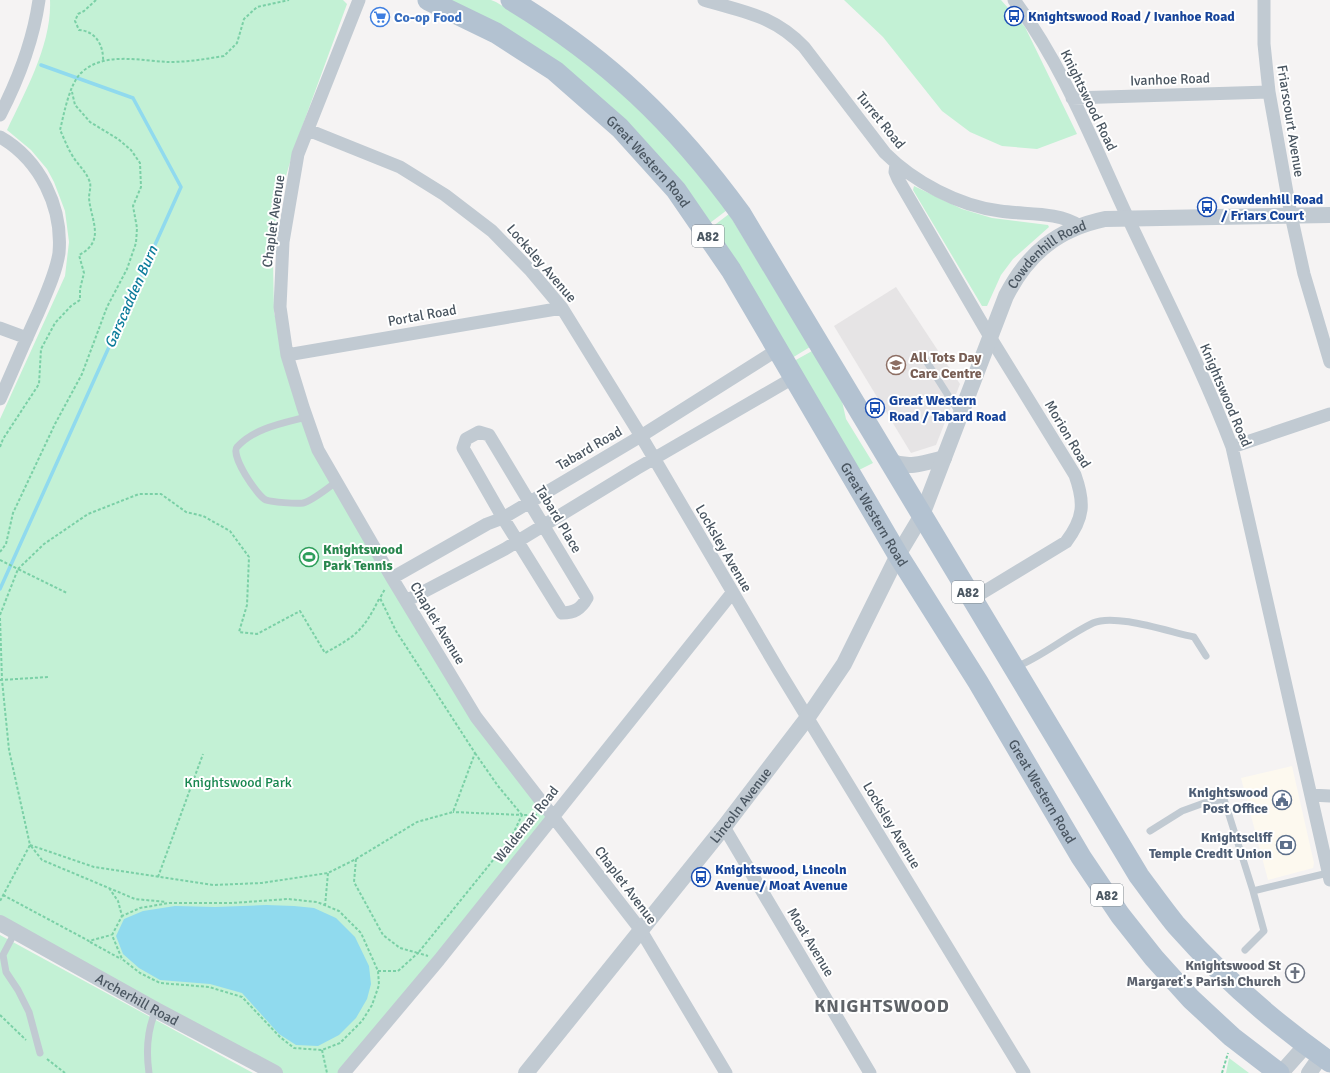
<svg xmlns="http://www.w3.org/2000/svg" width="1330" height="1073" font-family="Signika,sans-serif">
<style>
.commercial{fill:#fdf9ef}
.education{fill:#e6e4e5}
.green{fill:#c3f1d5}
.water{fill:#90daee}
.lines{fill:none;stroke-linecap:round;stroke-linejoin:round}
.stream{stroke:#90daee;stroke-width:3.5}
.path{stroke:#7ad0a6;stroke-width:2;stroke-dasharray:3 2;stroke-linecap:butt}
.service{stroke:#c1cad2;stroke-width:7}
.minor{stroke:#c1cad2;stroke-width:13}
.tertiary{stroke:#c1cad2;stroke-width:16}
.primary{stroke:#b3c2d1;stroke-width:21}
.labels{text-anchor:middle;stroke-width:4;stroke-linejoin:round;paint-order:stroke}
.shield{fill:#fff;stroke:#808990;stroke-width:1}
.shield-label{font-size:13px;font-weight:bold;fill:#4a5661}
.transit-label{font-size:14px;font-weight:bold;fill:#164399;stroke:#fff;text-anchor:start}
.shop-label{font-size:14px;font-weight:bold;fill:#366cbe;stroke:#fff;text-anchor:start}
.street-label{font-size:14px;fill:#4a5661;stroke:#fff}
.education-label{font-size:14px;font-weight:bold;fill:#785e54;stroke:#fff;text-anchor:start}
.leisure-label{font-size:14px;font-weight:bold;fill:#27864d;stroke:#fff;text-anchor:start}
.park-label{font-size:14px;fill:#17864f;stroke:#fff}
.service-label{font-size:14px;font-weight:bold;fill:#4e5e75;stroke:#fff;text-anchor:end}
.worship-label{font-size:14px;font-weight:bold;fill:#5b616d;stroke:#fff;text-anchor:end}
.water-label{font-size:15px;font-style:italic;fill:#0c7c9b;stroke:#fff}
.district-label{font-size:18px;font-weight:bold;letter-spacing:1px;fill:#5f6368;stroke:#fff}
</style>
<rect width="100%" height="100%" fill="#f5f3f3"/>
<!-- commercial -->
<path class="commercial" d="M1292 766 1314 863 1313 868 1268 880 1241 778Z"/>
<!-- education -->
<path class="education" d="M896 287 960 384 936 445 911 453 834 326Z"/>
<!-- green -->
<path class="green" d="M50 0H343L347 4 294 149 280 196 273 260 274 313 318 450 476 717 553 816 344 1073H275L0 923V419L65 276 69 242 65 211 54 182 47 169 31 150 7 130C25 92 52 44 50 0Z
M447 0H491L496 2C537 27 577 54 613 84 657 120 691 167 727 210L710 223 664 165Z
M844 0H1001L1025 27 1077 134 1037 149 1002 146 970 132 942 111 883 37Z
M914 186 962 209 992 218 1048 225 1049 227 1013 259 1001 275 987 306H982L913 190Z
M729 214 810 347 792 358 712 227Z
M812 351 842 401 846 419 873 463 859 470 794 361Z
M0 935 253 1073H0Z
M1229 1058 1249 1073H1226Z"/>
<!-- water -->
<path class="water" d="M266 905 294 906 314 908 336 918 355 937 369 966 371 984 367 999 356 1018 339 1035 318 1046 296 1045 279 1034 242 993 210 984 160 980 139 968 123 954 116 936 124 919 143 911 175 906 215 907Z"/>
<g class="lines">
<!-- stream -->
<path class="stream" d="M0 589 181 187 133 98 41 65"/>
<!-- path -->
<path class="path" d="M96 0 84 11 78 14 75 21 79 30C96 31 104 46 103 62
M0 447 3 439 39 384 41 349 55 323 71 306 80 300V289L84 273 79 255C106 241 91 221 89 198 89 192 92 186 89 180 85 170 77 164 72 155 67 147 64 138 60 130 64 114 69 85 81 73 104 51 141 61 169 62 188 62 206 59 224 56L237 43 244 19 257 7 289 0
M0 552 6 544 13 513 55 424 82 374 107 307 127 269 136 243 137 228 133 206 141 187 140 163 131 150 118 139 90 122 75 105 72 92
M0 560 18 569 44 544 88 514 139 494H161L186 512 203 516 230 531 249 557 247 605 239 632 257 634 300 611 325 653C356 636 363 631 379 599
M0 615 18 569 67 593
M0 618 2 680 9 750 30 845 0 901
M0 680 49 677
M475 753 498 786 522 815H537
M30 845 94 867 213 885 262 883 328 873 356 859 417 822 453 812 475 753 396 631 380 598 385 589
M31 846 42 860 135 899 166 902
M356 859 354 882 383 935 400 948 418 953 511 838 522 815 453 812
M158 877 203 754
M109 888 118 901 122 916 112 935 122 959 140 973 160 983 209 987 242 997 280 1037 294 1048 322 1050 340 1043 362 1021 372 1005 379 985 378 971 361 933 339 911 317 902 288 899 232 903H169L140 908 122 916
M3 895 89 941 111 935
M325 906 328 873
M90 942 121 959
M378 971H398L418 953 428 956
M0 1015 26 1040
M322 1050 327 1073
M47 1059 65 1073
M1222 1073 1228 1053"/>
<!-- service -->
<path class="service" d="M923 356 960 414
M306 417C283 423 254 428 237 447 230 455 257 496 266 500 272 502 296 504 303 503 312 501 328 488 336 482
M1016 667C1043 656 1066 636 1093 623 1115 613 1169 632 1194 637L1206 656
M1150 831 1182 811 1204 803 1224 799 1253 891 1328 873
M15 932 3 955 6 972 18 990 29 1012 40 1053
M1245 950 1264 931 1253 891
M149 1073C146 1052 147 1030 156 1010"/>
<!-- minor -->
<path class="minor" d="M359 0 298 154 283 242 280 307 287 355 303 407 318 450 392 578 476 717 640 929 726 1073
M704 0C744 12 773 15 804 47L885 153C914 182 959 206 1000 211 1026 215 1057 211 1080 226
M1014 0C1063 65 1093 143 1127 216 1163 293 1202 368 1232 447L1330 880
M1264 0V44L1269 92 1291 215 1304 274 1330 362
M1072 98 1269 92
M0 115C19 78 33 42 39 0
M308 130 400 167 445 195 492 231 531 271 562 308 641 436 779 671 1024 1073
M0 137C40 160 63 207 59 253 56 273 46 294 38 313 25 341 13 370 0 399
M896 164 895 172 898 179 990 337 1075 475C1085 503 1084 518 1066 542L972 599
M0 328 27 338
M287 355 562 308
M479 432 489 435 587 598C581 609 574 613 562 613L503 518 463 448 466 439Z
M1232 447 1330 414
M392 578 487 524 503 518 641 436 777 350
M406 601 505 549 636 469 793 378
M1311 795 1330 796
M724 827 870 1073
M344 1073 439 960 732 593"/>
<!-- tertiary -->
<g class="tertiary">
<path d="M890 461C909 469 925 463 944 458"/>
<path id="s1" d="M0 923 156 1010 275 1073"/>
<path id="s2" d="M526 1073 724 827 808 717 844 664 898 555 922 515 1006 296C1028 253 1058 229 1105 219L1330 215"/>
<path d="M1281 1073 1306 1045"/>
<path d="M1309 1073 1321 1056"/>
</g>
<!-- primary -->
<g class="primary">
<path id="s3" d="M428 0 496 33 555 71 620 128 676 190 731 270 898 555 978 682 1081 857 1120 915 1154 958 1191 999 1232 1037 1279 1073"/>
<path d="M511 0C607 58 675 123 741 214L1139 876C1151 892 1163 909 1176 925 1222 977 1273 1022 1330 1062"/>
</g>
</g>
<!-- icons -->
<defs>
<g id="bus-ring" transform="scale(1)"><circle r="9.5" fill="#fff" stroke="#1a4fb4" stroke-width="1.5"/><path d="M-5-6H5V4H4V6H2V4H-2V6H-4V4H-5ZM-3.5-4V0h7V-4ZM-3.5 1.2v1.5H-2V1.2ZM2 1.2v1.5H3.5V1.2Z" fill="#1a4fb4"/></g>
<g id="supermarket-ring" transform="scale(1)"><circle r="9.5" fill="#fff" stroke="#3f7fe0" stroke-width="1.5"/><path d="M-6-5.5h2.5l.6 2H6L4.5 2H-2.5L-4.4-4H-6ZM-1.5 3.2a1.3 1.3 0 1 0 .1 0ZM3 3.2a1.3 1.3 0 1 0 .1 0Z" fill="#3f7fe0"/></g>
<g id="school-ring" transform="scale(1)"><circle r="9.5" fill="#fff" stroke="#8d6e63" stroke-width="1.5"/><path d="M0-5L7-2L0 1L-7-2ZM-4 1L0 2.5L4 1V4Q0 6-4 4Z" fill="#8d6e63"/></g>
<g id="stadium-ring" transform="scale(1)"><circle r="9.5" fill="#fff" stroke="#2e9e5b" stroke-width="1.5"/><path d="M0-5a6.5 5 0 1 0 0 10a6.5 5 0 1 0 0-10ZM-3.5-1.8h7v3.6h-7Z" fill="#2e9e5b"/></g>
<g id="civic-ring" transform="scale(1)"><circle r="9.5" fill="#fff" stroke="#5c6f8a" stroke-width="1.5"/><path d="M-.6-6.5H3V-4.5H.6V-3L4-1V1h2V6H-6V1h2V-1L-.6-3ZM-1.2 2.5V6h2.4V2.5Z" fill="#5c6f8a"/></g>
<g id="bank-ring" transform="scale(1)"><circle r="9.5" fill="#fff" stroke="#5c6f8a" stroke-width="1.5"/><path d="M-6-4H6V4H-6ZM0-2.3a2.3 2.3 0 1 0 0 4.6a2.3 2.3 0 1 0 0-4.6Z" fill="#5c6f8a"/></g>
<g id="church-ring" transform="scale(1)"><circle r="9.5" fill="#fff" stroke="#6b7280" stroke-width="1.5"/><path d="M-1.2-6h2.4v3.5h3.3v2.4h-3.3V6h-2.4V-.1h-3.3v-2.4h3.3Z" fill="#6b7280"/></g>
</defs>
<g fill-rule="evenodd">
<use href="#bus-ring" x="1014" y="16"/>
<use href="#supermarket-ring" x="380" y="17"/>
<use href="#bus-ring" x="1207" y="207"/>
<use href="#school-ring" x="896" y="365"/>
<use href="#bus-ring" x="875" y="408"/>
<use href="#stadium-ring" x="309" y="557"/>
<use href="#civic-ring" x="1282" y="800"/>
<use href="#bank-ring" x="1286" y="845"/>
<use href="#bus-ring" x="701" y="877"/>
<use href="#church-ring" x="1295" y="973"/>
</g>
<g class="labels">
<!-- shield labels -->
<g class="shield">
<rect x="692" y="225" width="32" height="22" rx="3"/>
<rect x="952" y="581" width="32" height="22" rx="3"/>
<rect x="1091" y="884" width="32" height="22" rx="3"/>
</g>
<g class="shield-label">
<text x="708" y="241">A82</text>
<text x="968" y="597">A82</text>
<text x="1107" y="900">A82</text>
</g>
<!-- transit labels -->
<g class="transit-label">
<text x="1028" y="21">Knightswood Road / Ivanhoe Road</text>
<text x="1221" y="204">Cowdenhill Road<tspan x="1221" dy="16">/ Friars Court</tspan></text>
<text x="889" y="405">Great Western<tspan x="889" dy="16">Road / Tabard Road</tspan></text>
<text x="715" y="874">Knightswood, Lincoln<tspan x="715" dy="16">Avenue/ Moat Avenue</tspan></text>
</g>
<!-- shop labels -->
<g class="shop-label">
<text x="394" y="22">Co-op Food</text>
</g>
<!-- street labels -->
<g class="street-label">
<text transform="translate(1170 79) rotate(-2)" y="5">Ivanhoe Road</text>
<text transform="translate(1089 100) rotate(64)" y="5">Knightswood Road</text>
<text transform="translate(881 120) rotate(51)" y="5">Turret Road</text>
<text transform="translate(1291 121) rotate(81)" y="5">Friarscourt Avenue</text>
<text dy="5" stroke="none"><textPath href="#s3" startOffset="276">Great Western Road</textPath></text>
<text transform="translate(273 221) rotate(-82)" y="5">Chaplet Avenue</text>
<text dy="5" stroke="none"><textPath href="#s2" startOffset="981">Cowdenhill Road</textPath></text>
<text transform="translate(542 263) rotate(49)" y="5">Locksley Avenue</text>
<text transform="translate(422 315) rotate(-10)" y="5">Portal Road</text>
<text transform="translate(1226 395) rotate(67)" y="5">Knightswood Road</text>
<text transform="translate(1068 434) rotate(59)" y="5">Morion Road</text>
<text transform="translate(589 448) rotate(-30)" y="5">Tabard Road</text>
<text dy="5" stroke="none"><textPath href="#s3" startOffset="696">Great Western Road</textPath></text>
<text transform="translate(559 519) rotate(59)" y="5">Tabard Place</text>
<text transform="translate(724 548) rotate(60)" y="5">Locksley Avenue</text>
<text transform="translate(438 623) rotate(59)" y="5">Chaplet Avenue</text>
<text dy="5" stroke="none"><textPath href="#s3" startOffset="1020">Great Western Road</textPath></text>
<text dy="5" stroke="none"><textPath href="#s2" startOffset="343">Lincoln Avenue</textPath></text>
<text transform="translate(526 824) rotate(-51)" y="5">Waldemar Road</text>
<text transform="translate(892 825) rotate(59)" y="5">Locksley Avenue</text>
<text transform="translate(626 885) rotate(53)" y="5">Chaplet Avenue</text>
<text transform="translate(811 942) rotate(59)" y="5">Moat Avenue</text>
<text dy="5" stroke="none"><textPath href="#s1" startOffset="157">Archerhill Road</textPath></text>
</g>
<!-- education labels -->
<g class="education-label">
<text x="910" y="362">All Tots Day<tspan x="910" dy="16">Care Centre</tspan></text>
</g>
<!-- leisure labels -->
<g class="leisure-label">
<text x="323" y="554">Knightswood<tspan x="323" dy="16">Park Tennis</tspan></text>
</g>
<!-- park labels -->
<g class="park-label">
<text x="238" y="787">Knightswood Park</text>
</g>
<!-- service labels -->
<g class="service-label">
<text x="1268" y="797">Knightswood<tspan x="1268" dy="16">Post Office</tspan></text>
<text x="1272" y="842">Knightscliff<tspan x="1272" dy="16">Temple Credit Union</tspan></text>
</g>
<!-- worship labels -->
<g class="worship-label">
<text x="1281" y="970">Knightswood St<tspan x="1281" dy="16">Margaret's Parish Church</tspan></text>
</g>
<!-- water labels -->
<g class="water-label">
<text transform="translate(131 297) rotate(-66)" y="5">Garscadden Burn</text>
</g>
<!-- district labels -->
<g class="district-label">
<text x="882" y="1012">KNIGHTSWOOD</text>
</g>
</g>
</svg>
